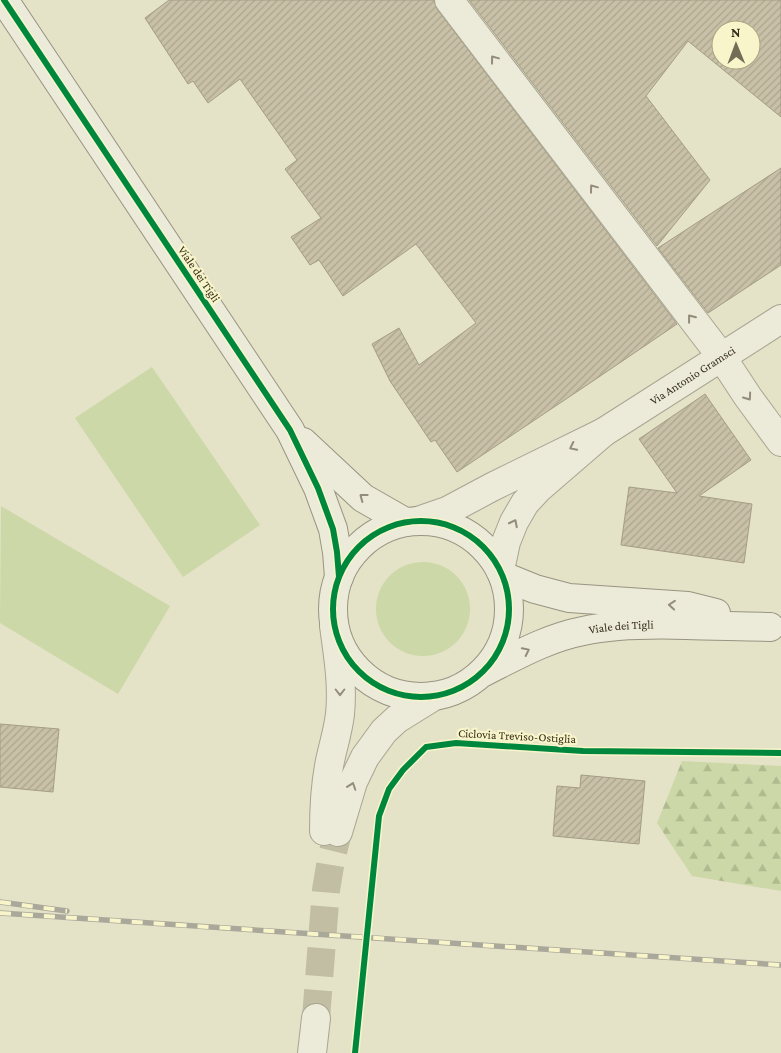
<svg xmlns="http://www.w3.org/2000/svg" width="781" height="1053" font-family="'Crimson Pro',serif">
<style>
.grass{fill:#ccd8a7}
.forest{fill:url(#forest-firs)}
.building{fill:url(#building-hatch);stroke:#a49d87;fill-rule:evenodd}
.lines{fill:none;stroke-linecap:round;stroke-linejoin:round}
.street-tunnel{stroke:#c1bea4;stroke-width:28;stroke-dasharray:28 14;stroke-linecap:butt}
.street-casing{stroke:#a8a591;stroke-width:30}
.secondary-casing{stroke:#989481;stroke-width:30}
.street{stroke:#ecead9;stroke-width:28}
.secondary{stroke:#ecead9;stroke-width:28}
.rail-casing{stroke:#aaa89a;stroke-width:5.5}
.rail{stroke:#f8f5ca;stroke-width:4;stroke-dasharray:11;stroke-linecap:butt}
.cycleway-casing{stroke:#f8f5ca;stroke-width:9}
.cycleway{stroke:#00873e;stroke-width:6}
.oneway{stroke:#928c79}
.labels{text-anchor:middle;stroke-width:4.5;stroke-linejoin:round;paint-order:stroke}
.street-label{font-size:12px;fill:#372e19;stroke:#f8f5ca}
</style>
<defs>
<pattern id="forest-firs" width="22" height="20" patternUnits="userSpaceOnUse" patternTransform="scale(1.25)"><rect width="22" height="20" fill="#ccd8a7"/><path d="M5 1l3.5 6h-7zM16 11l3.5 6h-7z" fill="#b0ba8f"/></pattern>
<pattern id="building-hatch" width="6" height="6" patternUnits="userSpaceOnUse" patternTransform="scale(1.25)"><rect width="6" height="6" fill="#c8c0a7"/><path d="M-1 1l2-2M0 6l6-6M5 7l2-2" fill="none" stroke="#aca58f"/></pattern>
</defs>
<rect width="100%" height="100%" fill="#e4e2c7"/>
<!-- grass -->
<path class="grass" d="M152 367 260 525 183 577 75 418Z
M1 506 170 606 118 694 0 623Z
M376 609a47 47 0 1 1 94 0a47 47 0 1 1-94 0Z"/>
<!-- forest -->
<path class="forest" d="M682 761 781 766V891L692 876 657 823Z"/>
<!-- building -->
<path class="building" d="M169 0H434L437 9 677 324 590 383 457 472 435 440 431 442 390 381 372 344 399 328 419 365 476 323 416 244 343 296 319 260 310 265 291 237 321 218 285 169 297 160 240 79 208 103 193 81 188 84 145 18Z
M469 0H781V117L688 41 646 96 710 180 657 246ZM721 30H751V60H721Z
M781 168V265L708 313 658 248Z
M705 394 751 460 699 496 752 504 744 563 621 545 629 487 677 493 639 439Z
M0 724 59 729 53 792 0 787Z
M581 775 645 781 639 844 553 836 557 786 580 788Z"/>
<g class="lines">
<!-- street-tunnel -->
<path class="street-tunnel" d="M316 1018 326 890 331 860 338 832"/>
<!-- street casing -->
<g class="street-casing">
<g id="street">
<path d="M449 0 721 356 748 397 781 442"/>
<path id="s1" d="M604 432 781 319"/>
<path d="M418 521 447 511 492 487 604 432 538 489 525 503 514 522 506 542 500 570"/>
<path d="M324 831C324 809 325 788 329 766 332 749 338 732 340 714 343 685 338 655 334 626"/>
<path d="M338 832 353 782 365 757 384 731 397 719 434 696"/>
<path d="M312 1053 316 1018"/>
</g>
</g>
<!-- secondary casing -->
<g class="secondary-casing">
<g id="secondary">
<path d="M4 0 290 430 318 488 333 529 337 552 339 577"/>
<path d="M303 442 363 498 405 522"/>
<circle cx="421" cy="609" r="88"/>
<path d="M503 576 535 589 569 598 688 606 716 613"/>
<path id="s2" d="M484 672C516 656 547 638 583 631 616 624 652 624 686 625 714 626 742 626 770 627"/>
</g>
</g>
<!-- street -->
<use href="#street" class="street"/>
<!-- secondary -->
<use href="#secondary" class="secondary"/>
<!-- rail casing -->
<g class="rail-casing">
<path id="rail" d="M0 902 67 911
M0 913 781 965"/>
</g>
<!-- rail -->
<use href="#rail" class="rail"/>
<!-- cycleway casing -->
<g class="cycleway-casing">
<path id="cycleway" d="M4 0 290 430 318 488 333 529 337 552 339 577
M333 609a88 88 0 1 1 176 0a88 88 0 1 1-176 0Z
M355 1053 379 816 389 789 403 770 426 747 456 743 583 751 781 753"/>
</g>
<!-- cycleway -->
<use href="#cycleway" class="cycleway"/>
</g>
<!-- one-way arrows -->
<defs><path id="oneway-chevron" d="M-2-3.5L2.5 0L-2 3.5" fill="none" stroke-width="1.6" stroke-linecap="round" stroke-linejoin="round" transform="scale(1.25)"/></defs>
<g class="oneway">
<use href="#oneway-chevron" transform="translate(494 59) rotate(-127)"/>
<use href="#oneway-chevron" transform="translate(593 188) rotate(-127)"/>
<use href="#oneway-chevron" transform="translate(691 318) rotate(-128)"/>
<use href="#oneway-chevron" transform="translate(748 397) rotate(55)"/>
<use href="#oneway-chevron" transform="translate(573 447) rotate(154)"/>
<use href="#oneway-chevron" transform="translate(363 497) rotate(-143)"/>
<use href="#oneway-chevron" transform="translate(514 523) rotate(-63)"/>
<use href="#oneway-chevron" transform="translate(672 605) rotate(-175)"/>
<use href="#oneway-chevron" transform="translate(526 651) rotate(-26)"/>
<use href="#oneway-chevron" transform="translate(340 692) rotate(90)"/>
<use href="#oneway-chevron" transform="translate(352 786) rotate(-71)"/>
</g>
<g class="labels">
<!-- street labels -->
<g class="street-label">
<text transform="translate(199 274) rotate(56)" y="4">Viale dei Tigli</text>
<text dy="4" stroke="none"><textPath href="#s1" startOffset="105">Via Antonio Gramsci</textPath></text>
<text dy="4" stroke="none"><textPath href="#s2" startOffset="146">Viale dei Tigli</textPath></text>
<text transform="translate(517 736) rotate(3)" y="4">Ciclovia Treviso-Ostiglia</text>
</g>
</g>
<!-- north arrow -->
<g transform="translate(736 45) rotate(359)"><circle r="24" fill="#f8f5ca" stroke="#aba583"/>
<path d="M0-4L9 19L0 12L-9 19Z" fill="#746d56"/>
<text y="-8" font-size="14" font-weight="bold" text-anchor="middle" fill="#372e19">N</text>
</g>
</svg>
